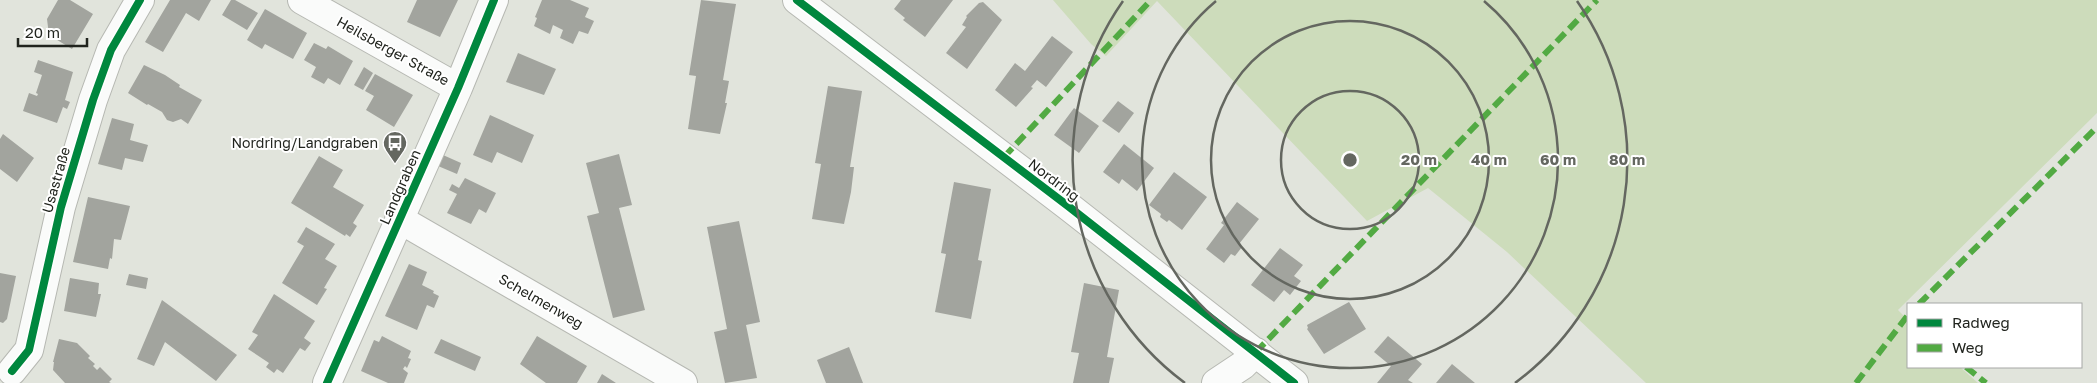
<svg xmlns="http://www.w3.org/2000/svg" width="2097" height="383" font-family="'Golos Text',sans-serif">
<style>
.green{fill:#cddcbb}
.building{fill:#a2a49e}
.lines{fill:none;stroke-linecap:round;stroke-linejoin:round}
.street-casing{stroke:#b6b8b2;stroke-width:30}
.street{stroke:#fafbfa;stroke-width:28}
.quiet{stroke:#52aa43;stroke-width:6;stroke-dasharray:12 6;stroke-linecap:butt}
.cycleway-casing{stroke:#fff;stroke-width:11}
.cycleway{stroke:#00873e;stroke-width:8}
.ring{fill:none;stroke:#646760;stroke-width:2.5}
.labels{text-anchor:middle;stroke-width:4;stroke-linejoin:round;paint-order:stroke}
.street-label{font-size:14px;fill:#21241e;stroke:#fff}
.poi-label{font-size:14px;fill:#21241e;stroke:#fff;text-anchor:end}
.centre{fill:#646760;stroke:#fff;stroke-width:2.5}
.ring-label{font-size:15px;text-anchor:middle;font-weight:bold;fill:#646760;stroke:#fff;stroke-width:4;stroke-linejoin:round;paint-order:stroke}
</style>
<rect width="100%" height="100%" fill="#e1e4dc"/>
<!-- green -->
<path class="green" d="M1053 0H2097V113L1898 310 1908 320V367H1960L1978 383H1646L1507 252 1428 188 1367 221 1157 1 1106 56 1091 44Z"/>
<!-- building -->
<path class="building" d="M58 0H70L93 14 72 49 49 35 47 19Z
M170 0H211L199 21 186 13 163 52 145 42Z
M231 0H235L258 13 247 30 222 15Z
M417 0H458L440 37 407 22Z
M542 0H570L589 8 585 17 594 21 588 34 579 31 573 44 560 38 563 30 553 25 550 34 534 26 537 18 535 17Z
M701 0 736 4 723 80 729 81 725 103H727L720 134 688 129 696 76 689 75Z
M901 0H953L925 37 903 20 905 18 894 9Z
M983 2 1002 20 967 69 946 53 966 27 962 25 967 17 966 16 979 3Z
M265 9 307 33 293 59 265 44 262 49 247 40Z
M1052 36 1073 52 1046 87 1037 80 1031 87 1033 88 1016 107 995 90 1015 63 1025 71Z
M314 43 326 49 328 46 353 61 340 85 328 78 324 84 311 77 316 67 304 60Z
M518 53 556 69 544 95 506 82Z
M38 60 73 72 65 100 70 102 67 109 63 107 57 123 23 111 29 93 37 96 38 94 36 93 42 75 34 72Z
M144 65 165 75 180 85 179 87 202 100 188 124 181 119 173 122 167 120 162 112 148 104 147 105 128 93Z
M364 67 373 73 363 90 354 85Z
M375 74 413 95 394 127 366 110 374 96 365 91Z
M828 86 862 91 850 167H854L851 192 844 224 812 219 821 164 815 163Z
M1118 101 1134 113 1119 133 1102 121Z
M1074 108 1099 126 1079 153 1054 135Z
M490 115 534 135 522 163 497 152 492 163 473 155Z
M112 118 134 124 130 140 148 145 143 162 125 158 122 170 98 164Z
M3 134 34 158 17 182 0 169V139Z
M1124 144 1154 168 1137 191 1122 179 1119 184 1103 172Z
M619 154 632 205 619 208 645 310 613 318 587 216 599 213 586 163Z
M443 155 461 163 457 174 438 166Z
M319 156 343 170 333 187 364 205 353 223 357 226 350 237 346 234 345 236 291 203Z
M1174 172 1207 197 1182 230 1169 220 1167 222 1160 217 1161 214 1149 205Z
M465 178 496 193 486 213 479 209 471 224 447 213 457 194 449 190 452 184 459 188Z
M954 182 991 189 978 260 982 261 971 319 935 312 946 254 941 253Z
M88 197 130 206 121 240 114 239 112 259 110 258 108 269 73 262Z
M1237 202 1259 219 1239 244 1242 247 1235 256 1231 254 1224 263 1206 249 1224 225 1221 223Z
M739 221 760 322 746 325 757 378 725 383 714 332 727 329 707 227Z
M306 227 335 244 325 259 337 266 324 288 327 289 317 305 282 283 304 246 297 242Z
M1280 248 1303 265 1294 276 1301 281 1290 295 1284 290 1274 302 1251 285Z
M409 264 427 272 422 285 434 291 433 293 439 296 434 308 427 305 417 330 385 316Z
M0 273 16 276 7 319 3 323 0 322Z
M129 274 148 278 146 289 126 285Z
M70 278 99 283 98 294H101L96 317 64 311Z
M1084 283 1119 290 1107 357 1114 358 1109 383H1073L1079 353 1071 352Z
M274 294 315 321 304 338 311 343 305 351 300 348 283 373 277 369 274 373 266 367 269 363 248 349 258 335 252 332Z
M162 300 237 355 216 381 165 342 154 366 137 359Z
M1349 302 1366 329 1324 354 1307 329 1308 328 1307 325Z
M382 336 411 351 408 358 411 359 407 368 405 366 403 369 408 373 404 383H388L361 371 374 340 379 342Z
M537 336 587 366 577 383H546L520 364Z
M1388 336 1422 364 1408 380 1413 383H1377L1391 366 1374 352Z
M59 339 77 343 90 356 88 358 95 364 93 366 97 370 100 367 112 379 109 382 111 383H65L53 370 54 362H53Z
M441 339 481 357 475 371 434 353Z
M849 347 863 383H826L817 360Z
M1452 364 1475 383H1436Z
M602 374 616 383H597Z"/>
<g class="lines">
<!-- street casing -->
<g class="street-casing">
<path id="street" d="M302 0 458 88
M797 0 1068 206 1294 383
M399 219 683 383
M12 371 29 350 61 207 93 100 111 50 140 0
M327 383 458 88 494 0
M1216 383 1243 365 1256 352"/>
</g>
<!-- street -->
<use href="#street" class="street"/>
<!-- quiet -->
<path class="quiet" d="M1004 157 1151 0
M1919 304 2097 127
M1256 352 1597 0
M1966 367 1986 383
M1856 383 1908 315"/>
<!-- cycleway casing -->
<g class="cycleway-casing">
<path id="cycleway" d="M797 0 1068 206 1294 383
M12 371 29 350 61 207 93 100 111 50 140 0
M327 383 458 88 494 0"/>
</g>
<!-- cycleway -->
<use href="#cycleway" class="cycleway"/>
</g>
<!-- distance rings -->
<g class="ring">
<circle cx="1350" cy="160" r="69"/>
<circle cx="1350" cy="160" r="139"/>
<path d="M1484 1A208 208 0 1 1 1216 1"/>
<path d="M1185 383A277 277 0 0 1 1123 1M1577 1A277 277 0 0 1 1515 383"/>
</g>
<!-- icons -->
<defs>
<g id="bus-pin" transform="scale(1.25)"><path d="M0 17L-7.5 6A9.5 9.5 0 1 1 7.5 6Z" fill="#646760" stroke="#fff"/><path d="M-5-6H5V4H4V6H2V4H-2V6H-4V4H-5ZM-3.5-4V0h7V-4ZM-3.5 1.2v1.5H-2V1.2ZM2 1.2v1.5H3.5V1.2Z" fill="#fff"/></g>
</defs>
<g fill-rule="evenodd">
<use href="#bus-pin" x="395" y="143"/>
</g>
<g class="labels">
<!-- street labels -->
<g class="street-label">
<text transform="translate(393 51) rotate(29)" y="5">Heilsberger Straße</text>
<text transform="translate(56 180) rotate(-74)" y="5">Usastraße</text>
<text transform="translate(1054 180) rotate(37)" y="5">Nordring</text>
<text transform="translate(400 187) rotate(-66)" y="5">Landgraben</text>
<text transform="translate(541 301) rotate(30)" y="5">Schelmenweg</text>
</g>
<!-- poi labels -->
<g class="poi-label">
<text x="378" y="148">Nordring/Landgraben</text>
</g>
</g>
<circle cx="1350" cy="160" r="8" class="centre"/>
<g class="ring-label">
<text x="1419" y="165">20 m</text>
<text x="1489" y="165">40 m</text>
<text x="1558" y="165">60 m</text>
<text x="1627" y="165">80 m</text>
</g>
<!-- legend -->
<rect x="1907" y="303" width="175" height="65" fill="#ffffff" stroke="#a6a7a5"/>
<rect x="1917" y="319" width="25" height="8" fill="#00873e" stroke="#a6a7a5"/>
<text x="1952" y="328" font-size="15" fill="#21241e">Radweg</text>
<rect x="1917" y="344" width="25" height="8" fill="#52aa43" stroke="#a6a7a5"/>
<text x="1952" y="353" font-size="15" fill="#21241e">Weg</text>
<!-- scale -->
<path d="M18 38v8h69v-8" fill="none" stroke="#21241e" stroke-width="2.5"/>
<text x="25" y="38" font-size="15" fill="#21241e" stroke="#ffffff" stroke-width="4" paint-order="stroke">20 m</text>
</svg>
